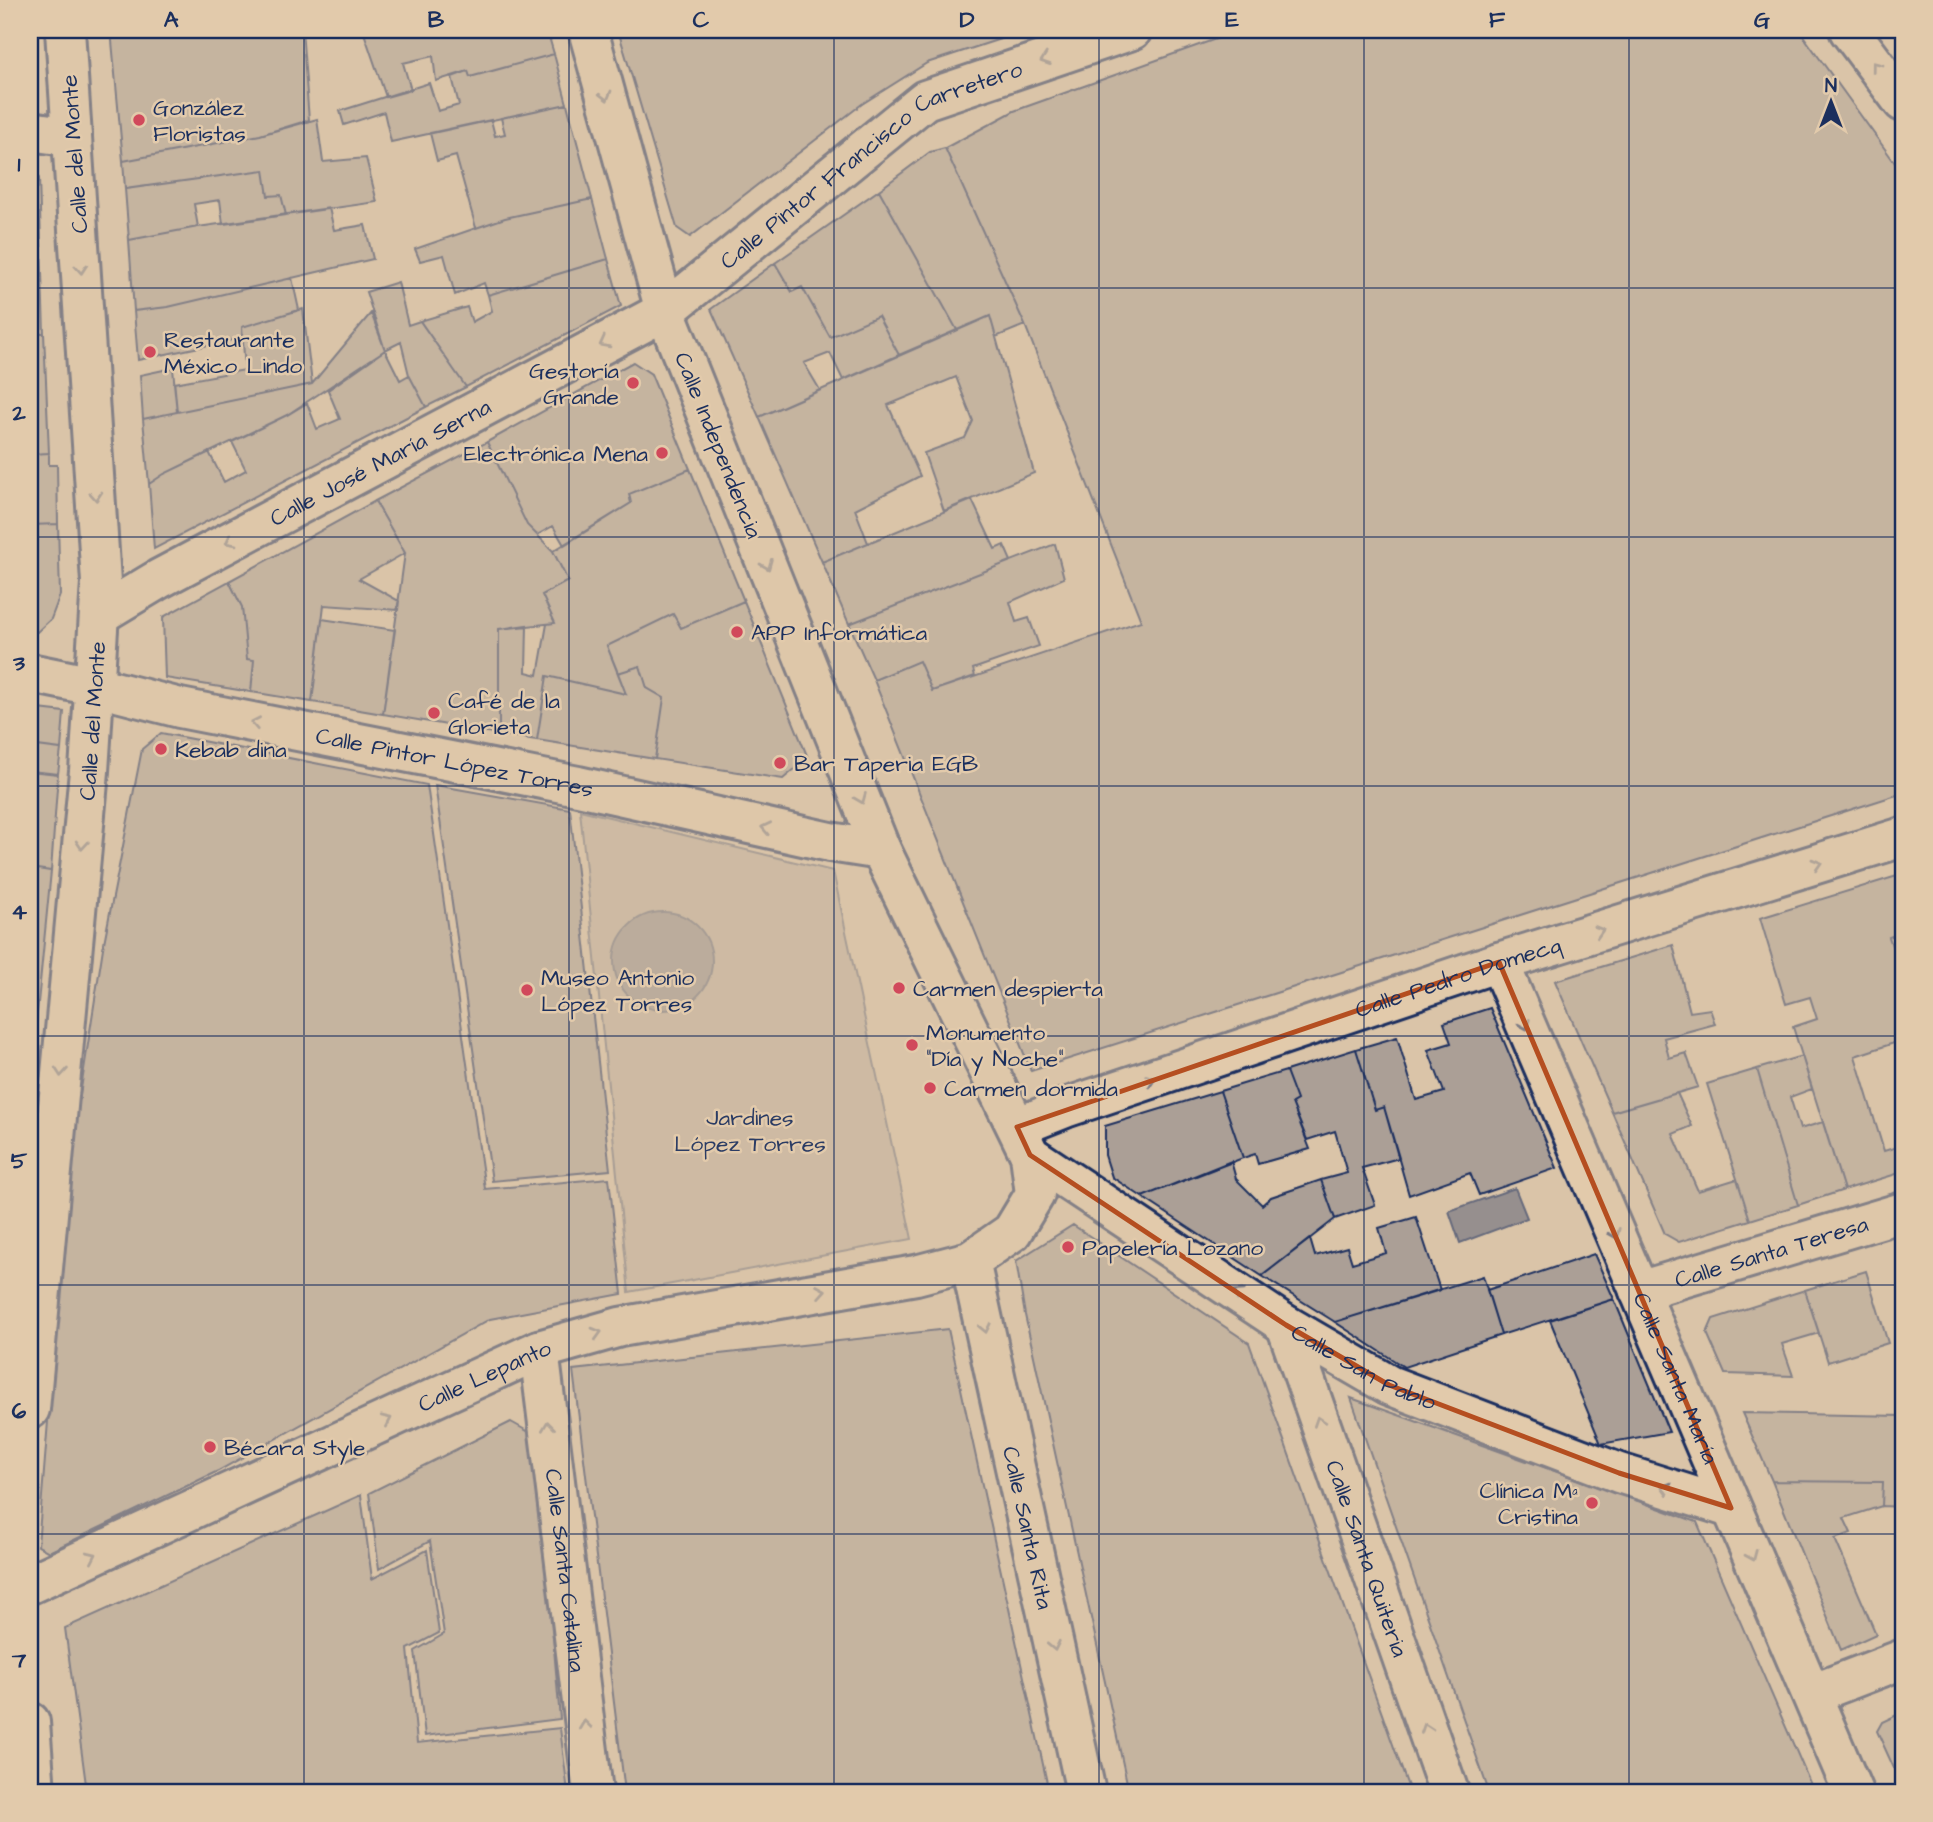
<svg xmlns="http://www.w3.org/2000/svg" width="1933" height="1822" font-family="'Architects Daughter',sans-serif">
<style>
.green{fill:#beae9d;stroke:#6c6e7e;stroke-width:2}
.water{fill:#968f8e;stroke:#65697b;stroke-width:2}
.building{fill:#ab9f96;stroke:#1b2f5e;stroke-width:2}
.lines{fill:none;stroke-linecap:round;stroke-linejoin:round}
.minor-casing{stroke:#1b2f5e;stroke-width:44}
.minor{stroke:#e2caab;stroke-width:38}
.oneway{stroke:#7e7c84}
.marked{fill:none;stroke:#b54e20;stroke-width:5;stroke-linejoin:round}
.grid{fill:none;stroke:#1b2f5e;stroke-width:2;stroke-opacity:0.55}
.poi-dot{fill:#d1495b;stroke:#e2caab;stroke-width:2.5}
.labels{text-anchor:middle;stroke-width:5;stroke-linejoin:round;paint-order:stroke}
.poi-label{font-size:23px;fill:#1b2f5e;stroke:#e2caab;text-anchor:start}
.street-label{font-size:23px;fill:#1b2f5e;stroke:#e2caab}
.park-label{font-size:23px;fill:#2b3c64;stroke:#e2caab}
.neatline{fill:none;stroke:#1b2f5e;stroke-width:2.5}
.grid-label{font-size:23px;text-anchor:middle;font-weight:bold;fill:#1b2f5e}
</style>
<rect width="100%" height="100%" fill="#dac4a8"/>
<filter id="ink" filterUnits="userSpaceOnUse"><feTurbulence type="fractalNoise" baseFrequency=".0143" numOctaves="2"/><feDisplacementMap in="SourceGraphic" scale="14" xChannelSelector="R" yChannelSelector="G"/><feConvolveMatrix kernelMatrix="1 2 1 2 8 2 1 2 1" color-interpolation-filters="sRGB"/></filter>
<g filter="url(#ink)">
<!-- green -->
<path class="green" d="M580 810 833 871 912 1239 629 1292Z"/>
<!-- water -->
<path class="water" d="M614 961a49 49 0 1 1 98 0a49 49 0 1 1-98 0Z
M1515 1188 1527 1218 1460 1243 1449 1211Z"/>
<!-- building -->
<path class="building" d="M111 30H302L309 120 260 135 123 161Z
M363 30H428L429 32 547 30 554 54 470 77 468 71 436 81 433 56 403 63 411 90 386 97Z
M618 30H1028L927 63 862 104 690 237 677 228Z
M1241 30H1799L1903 174V793L1031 1071 874 680 919 661 932 691 1141 621 1025 325 945 148 1014 111Z
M554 54 567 104 391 142 384 112 344 125 340 111 429 83 438 111 459 105 452 77 468 71 470 77Z
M567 104 592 199 505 218 476 228 456 156 437 161 430 133 491 120 495 136 505 134 501 118Z
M317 119 323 162 366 158 377 202 286 215 281 195 268 196 264 170 125 189 123 161 260 135Z
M945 148 1025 325 996 337 990 316 957 330 879 190 930 152Z
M30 166 39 178 41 242H30Z
M264 170 268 196 281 195 286 215 223 224 220 200 194 204 198 227 129 240 125 189Z
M879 190 957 330 899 355 878 316 830 337 802 287 792 292 775 263Z
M592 199 608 259 488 295 484 283 455 295 444 255 420 261 415 249 505 218Z
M329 208 334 230 365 225 373 259 168 307 134 311 129 240 198 227Z
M30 242H41L44 333H30Z
M608 259 621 306 466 387 420 321 467 307 472 322 492 311 488 295Z
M775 263 792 292 802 287 830 337 878 316 899 355 843 380 830 353 804 363 820 390 759 417 711 309Z
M292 278 299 310 242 327V338L138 360 134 311 168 307Z
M398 282 408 325 420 321 466 387 426 407 409 375 401 342 385 350 366 292Z
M303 309 312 384 177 412 174 383 245 370 242 327Z
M371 313 385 350 287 415 164 474 149 484 143 419 312 384Z
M990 316 1034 473 944 511 924 453 965 438 973 421 956 377 888 405 920 476 855 509 868 543 822 562 759 417Z
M30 333H44L49 453 30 454Z
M385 350 400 380 409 375 426 407 154 549 149 484 164 474 209 452 224 482 246 470 232 442 287 415 307 403 317 429 340 419 328 390Z
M633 362 651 374 690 469 629 494 631 503 564 545 553 526 537 535 527 525 487 442Z
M173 368 177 412 143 419 140 375Z
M487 442 527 525 553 551 568 581 542 595 555 623 499 629V734L383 714 405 553 375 501Z
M49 453V465H57L58 524 30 525V454Z
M690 469 744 601 681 628 673 614 607 646 626 694 547 676 537 740 499 734V629L527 625 526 672 538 675 547 624 555 623 542 595 568 581 553 551 631 503 629 494Z
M972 500 995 549 1004 545 1011 561 849 624 822 562Z
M375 501 405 553 359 579 399 601 398 610 324 605 312 702 251 692 254 660 247 659 242 607 229 581Z
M58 524 60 595 51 619 37 632H30V525Z
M1055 544 1064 578 1010 602 1016 622 1029 618 1039 646 973 669 975 676 932 691 919 661 874 680 849 624Z
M229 581 242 607 247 659 254 660 251 692 165 678 163 617Z
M744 601 808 758 783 779 655 759 664 698 647 688 640 666 618 673 607 646 673 614 681 628Z
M322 619 395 630 383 714 312 702Z
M640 666 647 688 664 698 655 759 537 740 547 676 626 694 618 673Z
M30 708 64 712 61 749 30 745Z
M161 733 427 785 485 1189 609 1178 622 1294 490 1319 218 1471 49 1552 38 1546 68 1172 103 948 142 749Z
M30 745 61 749 58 774 30 771Z
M30 771 58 774 51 871 30 868Z
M435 785 570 809 610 1170 492 1181Z
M30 868 51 871 30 1084Z
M1897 876 1903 899V932L1889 937 1894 951 1903 948V1040L1855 1056 1884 1151 1903 1145V1172L1844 1190 1793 1027 1817 1019 1810 997 1786 1004 1760 918Z
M1673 945 1690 1012 1710 1009 1715 1024 1664 1038 1669 1058 1686 1053 1698 1087 1612 1112 1555 981Z
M1490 1008 1557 1168 1479 1195 1470 1173 1409 1195 1384 1107 1375 1110 1356 1049 1397 1037 1416 1100 1444 1092 1428 1050 1451 1043 1444 1023Z
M1356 1049 1375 1110 1384 1107 1399 1158 1362 1168 1375 1205 1335 1219 1321 1180 1347 1173 1335 1131 1307 1140 1292 1103 1297 1100 1286 1071Z
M1802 1056 1812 1089 1790 1097 1800 1129 1823 1122 1844 1190 1798 1205 1757 1069Z
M1757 1069 1798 1205 1750 1220 1707 1084Z
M1286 1071 1297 1100 1292 1103 1310 1149 1258 1164 1255 1154 1243 1158 1220 1091Z
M1220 1091 1243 1158 1142 1197 1112 1177 1105 1155V1126Z
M1677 1093 1692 1126 1673 1134 1698 1191 1737 1179 1750 1220 1679 1242 1665 1234 1612 1112Z
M1231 1161 1236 1179 1262 1205 1271 1197 1321 1180 1335 1219 1262 1276 1142 1197Z
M1416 1217 1440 1290 1335 1322 1262 1276 1310 1239 1315 1256 1347 1247 1352 1263 1386 1253 1379 1228Z
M1073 1225 1249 1343 1410 1792H1129L1025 1315 1016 1261Z
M1594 1254 1614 1299 1501 1335 1487 1290Z
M1866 1271 1888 1343 1828 1362 1805 1290Z
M1483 1276 1501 1335 1404 1367 1335 1322Z
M1805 1290 1819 1333 1782 1344 1793 1376 1725 1374 1707 1333 1713 1319Z
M1614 1299 1669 1432 1601 1444 1550 1320Z
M948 1329 1049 1792H625L573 1370Z
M1351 1398 1697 1522 1814 1792H1489Z
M1742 1413 1903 1416V1507L1882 1506 1883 1482 1772 1481Z
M511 1422 536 1436 560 1719 425 1736 415 1651 444 1634 430 1541 379 1569 369 1493Z
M1772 1481 1883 1482 1882 1506 1844 1518 1851 1533 1835 1539 1876 1634 1841 1650Z
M361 1495 372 1579 427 1550 439 1633 408 1649 417 1743 560 1728 568 1792H87L65 1628Z
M1903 1712V1788L1877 1731 1882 1722Z"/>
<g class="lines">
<!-- minor casing -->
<g class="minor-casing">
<g id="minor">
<path d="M1849 30 1903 102"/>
<path d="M30 131 72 137"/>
<path id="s1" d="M99 615 159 579 665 311 925 100 1132 30"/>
<path id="s2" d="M30 673 94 686 180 708 578 786 830 842 881 850"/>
<path id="s3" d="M1499 962 1853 1792"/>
<path id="s4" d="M1017 1127 1065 1108 1499 962 1903 837"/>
<path id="s5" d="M1030 1155 1286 1325 1389 1385 1619 1473 1731 1508"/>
<path id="s6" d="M970 1261 1086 1792"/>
<path id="s7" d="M1639 1291 1903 1212"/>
<path id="s8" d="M1286 1325 1449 1792"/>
<path id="s9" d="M539 1350 593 1792"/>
<path id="s10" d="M30 1409 89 771 101 582 65 30"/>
<path id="s11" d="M30 1584 539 1350 620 1327 916 1275 970 1261 1012 1232 1035 1194 1030 1155 881 850 665 311 588 30"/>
<path d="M1812 1694 1903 1659"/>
<path d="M30 1722 35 1792"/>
</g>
</g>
<!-- minor -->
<use href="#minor" class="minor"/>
</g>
<!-- one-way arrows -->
<defs><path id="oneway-chevron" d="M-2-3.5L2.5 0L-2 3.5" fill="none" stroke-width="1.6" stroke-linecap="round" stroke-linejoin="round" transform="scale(1.75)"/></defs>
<g class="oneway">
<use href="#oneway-chevron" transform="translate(1045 60) rotate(161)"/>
<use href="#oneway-chevron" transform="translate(1876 66) rotate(-127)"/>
<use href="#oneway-chevron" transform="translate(606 96) rotate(75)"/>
<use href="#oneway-chevron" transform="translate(81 269) rotate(86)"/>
<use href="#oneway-chevron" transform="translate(604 343) rotate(152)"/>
<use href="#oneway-chevron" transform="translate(96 496) rotate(86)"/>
<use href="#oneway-chevron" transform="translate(230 541) rotate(152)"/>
<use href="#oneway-chevron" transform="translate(767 565) rotate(68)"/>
<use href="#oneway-chevron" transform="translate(255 723) rotate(-169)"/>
<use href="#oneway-chevron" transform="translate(861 799) rotate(68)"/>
<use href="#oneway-chevron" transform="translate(766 828) rotate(-168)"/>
<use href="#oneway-chevron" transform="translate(82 845) rotate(95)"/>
<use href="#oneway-chevron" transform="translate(1817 864) rotate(-17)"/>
<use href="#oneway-chevron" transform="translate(1599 931) rotate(-17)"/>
<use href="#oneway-chevron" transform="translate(1525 1025) rotate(67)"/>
<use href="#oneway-chevron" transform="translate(61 1072) rotate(95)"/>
<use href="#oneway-chevron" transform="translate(1151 1080) rotate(-19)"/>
<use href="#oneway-chevron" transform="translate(1615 1234) rotate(67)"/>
<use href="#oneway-chevron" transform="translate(821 1291) rotate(-10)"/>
<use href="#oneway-chevron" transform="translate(1238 1293) rotate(-146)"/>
<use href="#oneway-chevron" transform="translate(985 1328) rotate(78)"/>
<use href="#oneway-chevron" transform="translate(597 1333) rotate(-16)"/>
<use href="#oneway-chevron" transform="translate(387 1420) rotate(-25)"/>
<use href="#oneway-chevron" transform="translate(1319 1421) rotate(-109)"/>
<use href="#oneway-chevron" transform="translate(548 1426) rotate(-97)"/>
<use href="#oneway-chevron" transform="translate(1666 1488) rotate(-163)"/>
<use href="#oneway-chevron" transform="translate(92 1556) rotate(-25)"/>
<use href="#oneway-chevron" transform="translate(1752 1556) rotate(67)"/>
<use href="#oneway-chevron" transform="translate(1054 1646) rotate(78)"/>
<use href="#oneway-chevron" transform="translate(585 1725) rotate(-97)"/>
<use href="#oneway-chevron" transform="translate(1426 1728) rotate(-109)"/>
</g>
</g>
<!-- marked area -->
<path d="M0 0H1933V1822H0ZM1499 962 1731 1508 1619 1473 1389 1385 1286 1325 1030 1155 1017 1127Z" fill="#dac4a8" fill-opacity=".55" fill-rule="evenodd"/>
<path class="marked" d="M1499 962 1731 1508 1619 1473 1389 1385 1286 1325 1030 1155 1017 1127Z"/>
<!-- grid -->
<path class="grid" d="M304 30V1792M569 30V1792M834 30V1792M1099 30V1792M1364 30V1792M1629 30V1792M30 288H1903M30 537H1903M30 786H1903M30 1036H1903M30 1285H1903M30 1534H1903"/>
<!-- markers -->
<g class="poi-dot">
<circle cx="139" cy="120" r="7"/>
<circle cx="150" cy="352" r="7"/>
<circle cx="633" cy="383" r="7"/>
<circle cx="662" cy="453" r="7"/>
<circle cx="737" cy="632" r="7"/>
<circle cx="434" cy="713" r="7"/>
<circle cx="161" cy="749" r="7"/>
<circle cx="780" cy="763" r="7"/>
<circle cx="899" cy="988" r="7"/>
<circle cx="527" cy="990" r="7"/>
<circle cx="912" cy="1045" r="7"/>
<circle cx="930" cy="1088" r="7"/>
<circle cx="1068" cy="1247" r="7"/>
<circle cx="210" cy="1447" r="7"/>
<circle cx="1592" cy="1503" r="7"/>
</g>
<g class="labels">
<!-- poi labels -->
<g class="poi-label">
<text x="153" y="115">González<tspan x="153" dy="26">Floristas</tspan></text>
<text x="164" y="347">Restaurante<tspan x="164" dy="26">México Lindo</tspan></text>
<text x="619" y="378" text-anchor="end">Gestoría<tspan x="619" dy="26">Grande</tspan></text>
<text x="648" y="461" text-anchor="end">Electrónica Mena</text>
<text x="751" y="640">APP Informática</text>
<text x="448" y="708">Café de la<tspan x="448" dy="26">Glorieta</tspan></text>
<text x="175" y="757">Kebab dina</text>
<text x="794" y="771">Bar Taperia EGB</text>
<text x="541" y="985">Museo Antonio<tspan x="541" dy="26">López Torres</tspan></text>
<text x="913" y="996">Carmen despierta</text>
<text x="926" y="1040">Monumento<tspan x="926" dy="26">"Día y Noche"</tspan></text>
<text x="944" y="1096">Carmen dormida</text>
<text x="1082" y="1255">Papelería Lozano</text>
<text x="224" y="1455">Bécara Style</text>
<text x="1578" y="1498" text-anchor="end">Clínica Mª<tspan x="1578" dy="26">Cristina</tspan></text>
</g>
<!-- street labels -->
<g class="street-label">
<text transform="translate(74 154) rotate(-94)" y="8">Calle del Monte</text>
<text dy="8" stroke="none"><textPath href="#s1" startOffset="898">Calle Pintor Francisco Carretero</textPath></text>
<text transform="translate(719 445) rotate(68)" y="8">Calle Independencia</text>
<text dy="8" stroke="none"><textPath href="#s1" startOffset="320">Calle José María Serna</textPath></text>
<text dy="8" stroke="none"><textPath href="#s10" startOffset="691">Calle del Monte</textPath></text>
<text dy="8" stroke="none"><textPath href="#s2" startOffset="434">Calle Pintor López Torres</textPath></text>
<text dy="8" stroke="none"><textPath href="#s4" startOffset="466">Calle Pedro Domecq</textPath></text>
<text dy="8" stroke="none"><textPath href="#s7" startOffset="138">Calle Santa Teresa</textPath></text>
<text dy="8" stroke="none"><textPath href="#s5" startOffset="396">Calle San Pablo</textPath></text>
<text dy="8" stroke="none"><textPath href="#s11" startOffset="500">Calle Lepanto</textPath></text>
<text dy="8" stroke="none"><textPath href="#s3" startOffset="452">Calle Santa María</textPath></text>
<text dy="8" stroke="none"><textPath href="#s6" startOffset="273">Calle Santa Rita</textPath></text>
<text dy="8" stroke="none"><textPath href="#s8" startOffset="247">Calle Santa Quiteria</textPath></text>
<text dy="8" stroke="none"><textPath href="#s9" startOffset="222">Calle Santa Catalina</textPath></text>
</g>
<!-- park labels -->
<g class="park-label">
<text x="750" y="1125">Jardines<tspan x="750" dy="26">López Torres</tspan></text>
</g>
</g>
<!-- margin -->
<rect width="1933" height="1822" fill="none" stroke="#e2caab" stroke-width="77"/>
<!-- north arrow -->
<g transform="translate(1831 102)" stroke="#e2caab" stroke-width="5" paint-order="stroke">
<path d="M0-5L12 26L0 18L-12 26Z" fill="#1b2f5e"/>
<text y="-10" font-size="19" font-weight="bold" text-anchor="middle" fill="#1b2f5e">N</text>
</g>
<rect x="38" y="38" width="1857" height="1746" class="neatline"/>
<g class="grid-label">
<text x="171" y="27">A</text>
<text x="436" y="27">B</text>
<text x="701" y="27">C</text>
<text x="967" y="27">D</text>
<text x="1232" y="27">E</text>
<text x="1497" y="27">F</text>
<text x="1762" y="27">G</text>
<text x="19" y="171">1</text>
<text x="19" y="420">2</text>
<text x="19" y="670">3</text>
<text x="19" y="919">4</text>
<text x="19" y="1168">5</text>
<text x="19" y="1418">6</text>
<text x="19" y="1667">7</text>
</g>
</svg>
